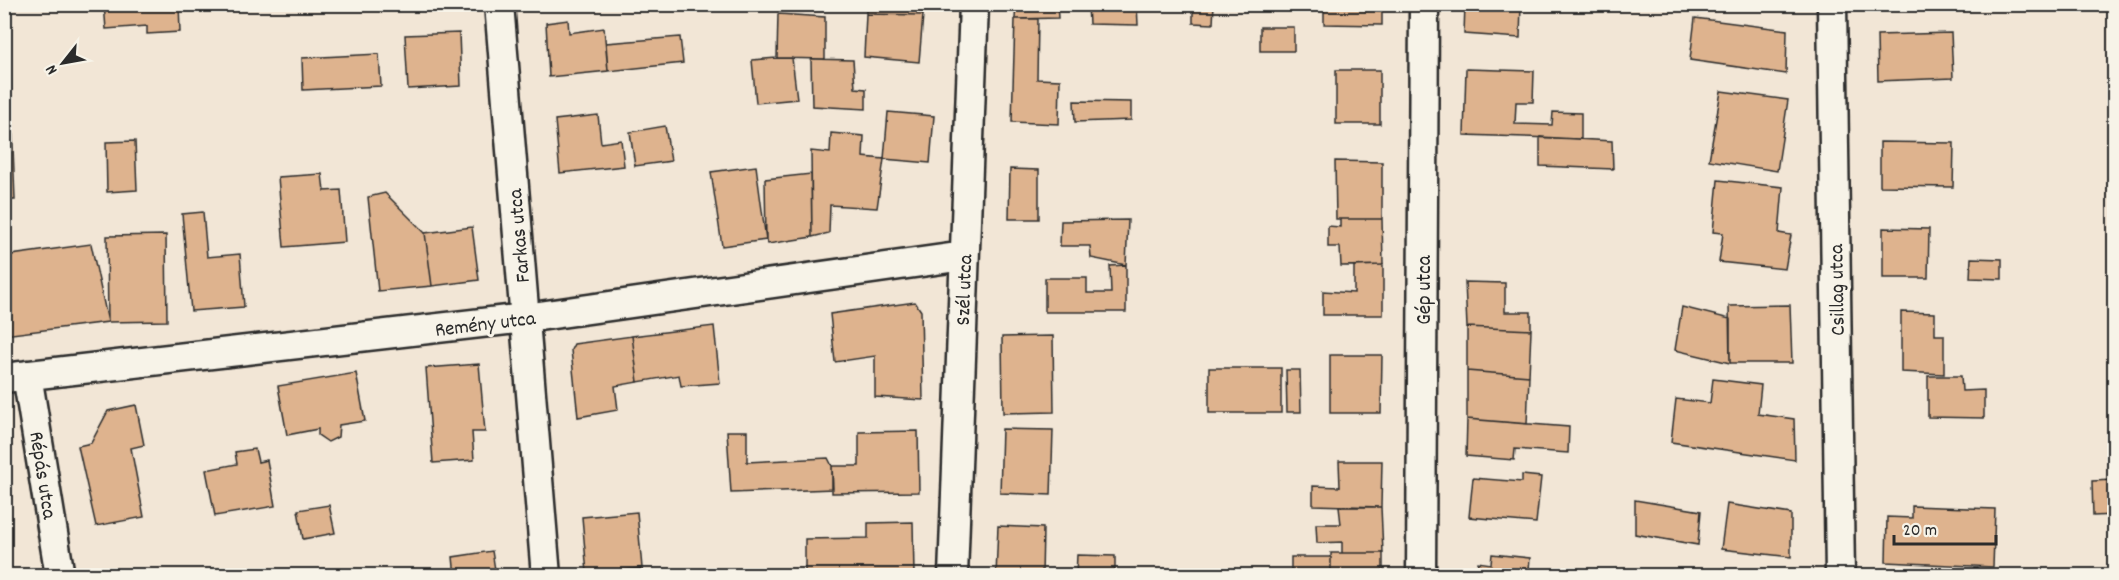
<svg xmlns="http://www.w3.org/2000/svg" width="2119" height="580" font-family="Dekko,sans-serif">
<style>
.building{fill:#deb38e;stroke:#2b2b2b;stroke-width:1.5}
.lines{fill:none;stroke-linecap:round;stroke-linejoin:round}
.minor-casing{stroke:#2b2b2b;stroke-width:33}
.minor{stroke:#f7f3e8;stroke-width:28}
.labels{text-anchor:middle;stroke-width:6;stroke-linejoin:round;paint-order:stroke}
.street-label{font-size:21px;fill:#2b2b2b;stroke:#f7f3e8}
</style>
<rect width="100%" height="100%" fill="#f2e6d6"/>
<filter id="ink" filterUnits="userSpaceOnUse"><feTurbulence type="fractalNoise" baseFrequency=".0167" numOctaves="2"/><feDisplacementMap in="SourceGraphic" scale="12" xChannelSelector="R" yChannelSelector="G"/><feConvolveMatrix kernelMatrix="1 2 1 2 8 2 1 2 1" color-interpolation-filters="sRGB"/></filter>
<g filter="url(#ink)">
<!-- building -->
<path class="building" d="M104 4H179L180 32 147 34V26L106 29Z
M866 4H923V15L866 14Z
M1016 4H1057L1058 18 1015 19Z
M1088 4H1137L1138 25 1089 24Z
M1193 4H1214L1213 24 1193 23Z
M1324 4H1382V25L1324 24Z
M1465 4H1521L1520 38 1464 34Z
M778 14 825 17V59L777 58Z
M866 14 923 15 919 62 864 57Z
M1695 18 1787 30 1786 74 1690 60Z
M1015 19H1038L1037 79 1060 80 1059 124 1012 122Z
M568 20 569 33 604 28 608 71 549 77 546 23Z
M1260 27H1294V51H1260Z
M459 33 461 86 408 89 405 35Z
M1951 33 1953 78 1878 81 1877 35Z
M680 37 683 63 608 71 606 43Z
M379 54 381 86 303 90 302 58Z
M777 58H792L797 99 756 103 752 60Z
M811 59 853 60 855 88 866 89V109L812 106Z
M4 66H10L15 200H4Z
M1466 69 1534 71 1533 102H1516L1515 124 1552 125 1553 112 1581 113V139L1464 135Z
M1336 70H1380V124H1336Z
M1721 91 1788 100 1777 171 1709 160Z
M1074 101 1131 102V120L1075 122Z
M888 112 934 116 930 163 884 159Z
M598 115 601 143 621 140 624 166 560 173 555 120Z
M665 126 671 161 635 166 630 132Z
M831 133 864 136 863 157 884 159 877 208 830 205 829 233 812 237 811 151 830 153Z
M1540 137 1612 141 1613 169 1540 166Z
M135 141 137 190 107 192 106 142Z
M1880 142 1954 143 1953 187 1880 186Z
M1335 161 1382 162V219H1336Z
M756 166 766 240 722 246 711 172Z
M1010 169 1039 170V219H1009Z
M322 174 324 191 341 190 345 242 284 247 278 177Z
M811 174 812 237 768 244 766 240 765 179Z
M1718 180 1783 187 1779 233 1791 235 1785 269 1719 262 1723 233 1713 232Z
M385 193 425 233 432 286 378 291 368 197Z
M203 212 207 257 240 254 244 307 191 311 182 214Z
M1340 219H1382L1383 265 1341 266 1340 247H1328V226L1340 227Z
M1128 220 1126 265 1091 258 1090 246H1060L1061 221Z
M472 227 479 280 432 286 425 233Z
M1883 228 1929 229 1928 278H1883Z
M166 235 167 321 108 322 107 236Z
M91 244 108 322 4 335V256Z
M1971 258 2002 259V279L1970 278Z
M1126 265V312H1045V278H1087V293H1111L1110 266Z
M1383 265V315H1323V291L1354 293V266Z
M1465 282 1505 283V312H1531V330L1467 327Z
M915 302 921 311 923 400 875 397V356L835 362 830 314Z
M1790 305 1792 363H1730L1729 306Z
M1682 307 1730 319V363L1675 350Z
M1901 312 1935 313V335H1944V374L1901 372Z
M714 326 720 383 681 386 679 375 638 382 632 336Z
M1467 327 1531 330 1529 376 1467 371Z
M632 336 638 382 615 386 618 410 578 417 571 350 574 344Z
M1053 336 1054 412 1003 413 1002 337Z
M1330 355H1382L1381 413H1330Z
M479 364 485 432H472L474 460 433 463 426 368Z
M1209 368H1281V413H1209Z
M1286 370H1300L1301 412H1287Z
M1467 371 1529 376 1527 424 1467 419Z
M356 373 365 421 339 425 338 437 328 442 318 435V429L287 435 278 386Z
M1928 376H1961L1962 391 1984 390V418L1928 417Z
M1713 379 1761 385 1758 414 1794 419 1795 460 1671 442 1676 399 1710 403Z
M136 405 144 445 131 448 144 517 96 526 78 446 91 443 108 411Z
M1467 419 1569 427 1568 453 1515 449 1514 460 1466 456Z
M1002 429 1053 430 1051 495 1000 493Z
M727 431H747V462L828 458 832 466 833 489 731 493Z
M918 431 919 492 832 493V466H859V432Z
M255 449 258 462 267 460 275 506 215 516 206 470 237 464 235 452Z
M1339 461H1382L1381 507 1313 505V486L1340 487Z
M1522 475 1541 477 1536 523 1469 517 1473 478 1522 482Z
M2114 480V515L2093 516 2092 481Z
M1635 500 1701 511 1698 545 1635 534Z
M1727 504 1791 514V557L1721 549Z
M329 505 335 533 303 539 298 510Z
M1912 506 1995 509 1993 567 1886 562 1887 517 1912 518Z
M1339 507H1381L1383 553H1342V542L1317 543 1316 524H1341Z
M637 512 642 568 587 573 582 517Z
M913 522 914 576H805V539L868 538V523Z
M998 526 1043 528 1042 576H996Z
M492 551 496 576H455L453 557Z
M1331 553H1383V576H1331Z
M1492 554 1530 558 1529 569 1542 570 1541 576H1476L1478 562 1491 564Z
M1077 555 1115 556V576H1076Z
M1291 557H1331V576L1291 574Z
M642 568 643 576H587V573Z"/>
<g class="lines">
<!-- minor casing -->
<g class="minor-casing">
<path id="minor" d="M499 4 546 576
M1832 4 1840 576
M27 375 60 576
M4 378 525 318 964 256
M953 576 974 4
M1421 576 1424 4"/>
</g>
<!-- minor -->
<use href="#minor" class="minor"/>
</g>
</g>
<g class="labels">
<!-- street labels -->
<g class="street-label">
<text transform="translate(518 236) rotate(-95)" y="7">Farkas utca</text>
<text transform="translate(963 290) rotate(-88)" y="7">Szél utca</text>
<text transform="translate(1423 290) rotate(-90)" y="7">Gép utca</text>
<text transform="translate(1836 290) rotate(-91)" y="7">Csillag utca</text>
<text transform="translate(485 323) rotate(-7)" y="7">Remény utca</text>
<text transform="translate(44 475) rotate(81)" y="7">Répás utca</text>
</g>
</g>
<!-- margin -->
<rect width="2119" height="580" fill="none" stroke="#f7f3e8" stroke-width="24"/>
<rect x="12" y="12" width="2095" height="556" fill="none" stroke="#2b2b2b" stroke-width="2" filter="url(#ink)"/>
<!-- north arrow -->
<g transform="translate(63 63) rotate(239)" stroke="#f7f3e8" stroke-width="4.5" paint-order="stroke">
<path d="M0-4.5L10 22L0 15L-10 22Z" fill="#2b2b2b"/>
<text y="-9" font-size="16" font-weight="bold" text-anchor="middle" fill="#2b2b2b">N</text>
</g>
<!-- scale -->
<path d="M1894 535v9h102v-9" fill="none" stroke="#2b2b2b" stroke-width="3"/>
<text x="1903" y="535" font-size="18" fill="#2b2b2b" stroke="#f7f3e8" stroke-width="4.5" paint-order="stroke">20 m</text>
</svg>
